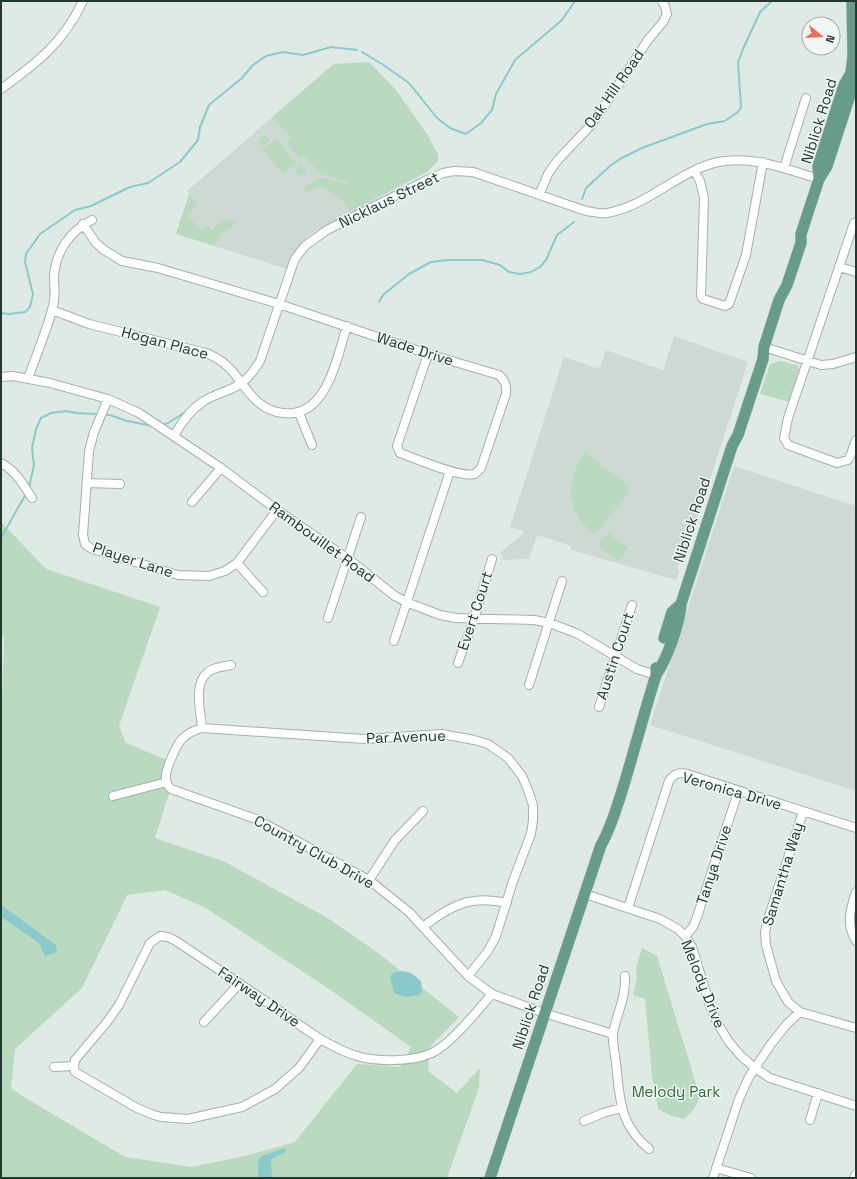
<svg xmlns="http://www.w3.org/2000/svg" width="857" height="1179" font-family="'Space Grotesk',sans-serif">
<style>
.built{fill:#ced9d3}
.green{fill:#b9dabe;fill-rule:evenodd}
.water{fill:#8acacc}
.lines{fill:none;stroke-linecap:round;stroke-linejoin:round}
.stream{stroke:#8acacc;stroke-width:2}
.minor-casing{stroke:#a3b1aa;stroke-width:10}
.major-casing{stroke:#bdc4c1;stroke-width:12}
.minor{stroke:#fff;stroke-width:8}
.major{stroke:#679d88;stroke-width:11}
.labels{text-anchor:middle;stroke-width:3;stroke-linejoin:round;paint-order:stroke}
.street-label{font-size:15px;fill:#22392f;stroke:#f0f7f2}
.park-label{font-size:15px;fill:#2e6d3e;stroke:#f0f7f2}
</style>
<rect width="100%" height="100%" fill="#dfeae4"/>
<!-- built -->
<path class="built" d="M369 62 396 90 428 136 438 155V161L427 172 310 234 299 245 290 258 287 269 176 234 189 194 187 191 334 64Z
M674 336 748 362 689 544 682 553 677 568 679 571 676 580 571 550V546L537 535 529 559 502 560 503 557 500 553 525 532 510 527 564 357 599 369 606 350 663 370Z
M734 466 856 506V791L650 725Z"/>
<!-- green -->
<path class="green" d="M369 62 396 90 428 136 438 155V161L427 172 351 211 348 210 344 201 327 189 321 187 316 188 304 194 305 187 317 179 321 178 348 184V182L320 174 305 156 300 160 286 142 291 138 273 116 334 64Z
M266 135 270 140 262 146 258 141Z
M276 139 296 163 283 174 263 150Z
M301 165 307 171 300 176 295 170Z
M189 195 197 205 187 214 200 230 207 225 212 230 224 219 232 220 235 223 218 238 219 240 213 245 176 234Z
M780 361 796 365 798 367 799 371 789 402 760 394 770 364Z
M585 452 627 485 629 489V493L594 535C566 509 564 484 585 452Z
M1 522 46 569 160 607 119 726 126 743 167 760C162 773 162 779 170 790L155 838 223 861 326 917 377 952 459 1017 430 1047 428 1071 457 1093 480 1068 479 1088 447 1178H1V741L4 637 1 633ZM165 890 206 908 332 991 411 1047 400 1067 357 1064 295 1142 245 1156 191 1167 125 1157 24 1097 11 1088 15 1049 82 988 105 941 127 895Z
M608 533 628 548 618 561 598 545Z
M642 948 657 956 700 1097 694 1109 684 1119 669 1115 658 1109 652 1076 645 999 633 995 637 977 636 968Z"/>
<!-- water -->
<path class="water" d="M1 905 56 945 57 952 45 956 39 943 1 917Z
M403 971 411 973 421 981 422 991 420 995 405 997 394 993 390 978 392 973Z
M284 1148 286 1149V1152L271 1159 272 1178H258V1164L260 1157Z"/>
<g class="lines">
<!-- stream -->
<path class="stream" d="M362 52 382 64 409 83 437 118 450 128 466 134 481 123 492 110 496 94 515 60 562 20 575 1
M582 199 586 188 610 166 620 159 642 148 707 124 725 121 738 112 741 107 738 62 743 49 760 12 772 1
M379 302 383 295 409 274 431 262 448 260H482L500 265 509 272 520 274 531 272 540 267 546 260 557 235 574 222
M1 313 9 314 25 312 30 307 33 294 25 262 26 254 40 234 75 210 91 206 130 187 148 183 180 162 198 140 200 127 209 105 242 78 253 65 266 56 283 52 303 55 331 47 357 50
M105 415H110L127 421 153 426
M161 425 168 423 187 411
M29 488 34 465 32 448 36 429 41 418 51 413 66 411 76 413 98 414
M1 538 26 494"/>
<!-- minor casing -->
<g class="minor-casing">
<path id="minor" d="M1 89C37 63 64 42 83 1
M784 168 806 98
M694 171 700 181 704 198 701 296 703 299 725 306 729 304 746 255 763 162
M539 195 548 174 557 161 590 126 603 108 648 40 663 22 667 14 665 6 662 1
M854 223 788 418 784 438 788 445 837 463 848 460 851 454 856 440
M83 224 96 243 104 250 122 261 158 268 279 304 428 354 499 375C505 381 507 385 506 394L481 468 475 474C460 478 417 459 400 453L397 446 428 354
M839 267 856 272
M52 310 89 324 206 353C236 365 237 383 258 402 266 409 273 412 283 413 327 419 337 357 347 326
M764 347 821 365 833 364 856 357
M1 377 13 376 50 383 108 399 139 413 221 468 277 510 347 558 395 596 406 602 440 615 456 618 534 620 550 623 578 634 637 669 656 675
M28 379C36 355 47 331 53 306 56 296 54 286 54 276 56 251 70 231 92 220
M108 399 94 432 89 451 83 535 85 544 92 549 178 575 209 576 225 571 237 563 277 510
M299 413 312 445
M174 436C181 423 191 409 204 401 213 395 225 392 235 387 246 382 254 371 260 361L294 261 297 256 306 245 327 230 425 181 443 173 454 171 473 172 586 211C593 212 600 214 607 213 648 206 678 171 718 162 753 155 785 169 819 179
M1 463C16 471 23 484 32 498
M87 483 120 484
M192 502 221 468
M237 563 263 592
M328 618 361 517
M394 641 450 471
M458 663 474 619 492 559
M529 685 562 581
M599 707 632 605
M202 728C201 712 193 685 207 673 213 667 223 667 231 665
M113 796 167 782
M803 812 768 919 765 932 766 945 776 981 788 1002 800 1012 856 1028
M369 880 395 840 423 811
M856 892C850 909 846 925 856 941
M585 894 660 919 678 929 685 936 692 947 710 1006 718 1024 729 1042 741 1056 755 1068 770 1078 856 1106
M628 908 669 781C674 774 678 772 687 774L856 828
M423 927C451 905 471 895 507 903
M685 936 693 927 697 917 738 792
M468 976 488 951 496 936 513 881 531 834 533 820V805L528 790 522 776 508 758 488 744 474 740 442 734 364 739 202 728C195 730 188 733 183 738 177 743 165 770 166 778 166 782 168 786 171 789L256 819 369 880 409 912 468 976 492 994 544 1013 613 1034
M625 976C626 998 617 1013 613 1033 612 1042 615 1054 616 1063 620 1099 619 1124 649 1149
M204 1022 239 984
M74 1066 75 1060 107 1022 119 1005 150 943 160 936 168 937 176 941C209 963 242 985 274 1007 300 1025 327 1047 357 1056 377 1062 413 1062 432 1053 451 1044 478 1010 492 994
M74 1066 75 1072 137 1108 154 1115 161 1117 188 1119 242 1107 275 1089 299 1068 320 1039
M54 1067 74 1066
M810 1120 818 1093
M584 1121 603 1113 621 1108
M716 1168 751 1178
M713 1178 739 1099 749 1077 771 1044 787 1024 800 1012
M854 1178 856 1174"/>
</g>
<!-- major casing -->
<g class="major-casing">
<path id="major" d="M819 178 818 166 844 85 851 73
M664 638 672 612 681 604
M656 675C667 659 680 623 681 604L732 446 738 435 763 359 764 347 779 300 787 285 801 243V234L819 179 827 166 853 86 851 73 853 56 852 1
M490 1178 601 845C611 828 616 809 622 791 634 752 644 713 656 675V668"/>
</g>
<!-- minor -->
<use href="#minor" class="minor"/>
<!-- major -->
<use href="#major" class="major"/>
</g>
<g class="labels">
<!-- street labels -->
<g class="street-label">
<text transform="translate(614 89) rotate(-55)" y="5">Oak Hill Road</text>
<text transform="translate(819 121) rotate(-73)" y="5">Niblick Road</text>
<text transform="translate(389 200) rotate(-26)" y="5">Nicklaus Street</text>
<text transform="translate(165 343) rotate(15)" y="5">Hogan Place</text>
<text transform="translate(415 349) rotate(18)" y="5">Wade Drive</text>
<text transform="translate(692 520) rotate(-72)" y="5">Niblick Road</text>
<text transform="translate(322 542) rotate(36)" y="5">Rambouillet Road</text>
<text transform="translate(133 560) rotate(18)" y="5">Player Lane</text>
<text transform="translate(475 611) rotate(-72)" y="5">Evert Court</text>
<text transform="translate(615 656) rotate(-72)" y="5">Austin Court</text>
<text transform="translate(406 737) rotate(-2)" y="5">Par Avenue</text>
<text transform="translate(732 791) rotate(16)" y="5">Veronica Drive</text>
<text transform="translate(314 852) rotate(29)" y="5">Country Club Drive</text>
<text transform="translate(714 865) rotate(-72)" y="5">Tanya Drive</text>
<text transform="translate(783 874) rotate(-73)" y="5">Samantha Way</text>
<text transform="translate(703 984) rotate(68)" y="5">Melody Drive</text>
<text transform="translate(259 997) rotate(34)" y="5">Fairway Drive</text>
<text transform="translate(531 1007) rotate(-72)" y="5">Niblick Road</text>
</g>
<!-- park labels -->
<g class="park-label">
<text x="676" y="1097">Melody Park</text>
</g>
</g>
<!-- border -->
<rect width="857" height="1179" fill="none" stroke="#22392f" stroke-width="4"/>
<!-- north arrow -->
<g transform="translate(821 36) rotate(108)"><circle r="19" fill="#f0f7f2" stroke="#9eaba4"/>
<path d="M0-3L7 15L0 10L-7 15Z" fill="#e96e5e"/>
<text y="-6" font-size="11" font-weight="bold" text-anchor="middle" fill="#22392f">N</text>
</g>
</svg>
